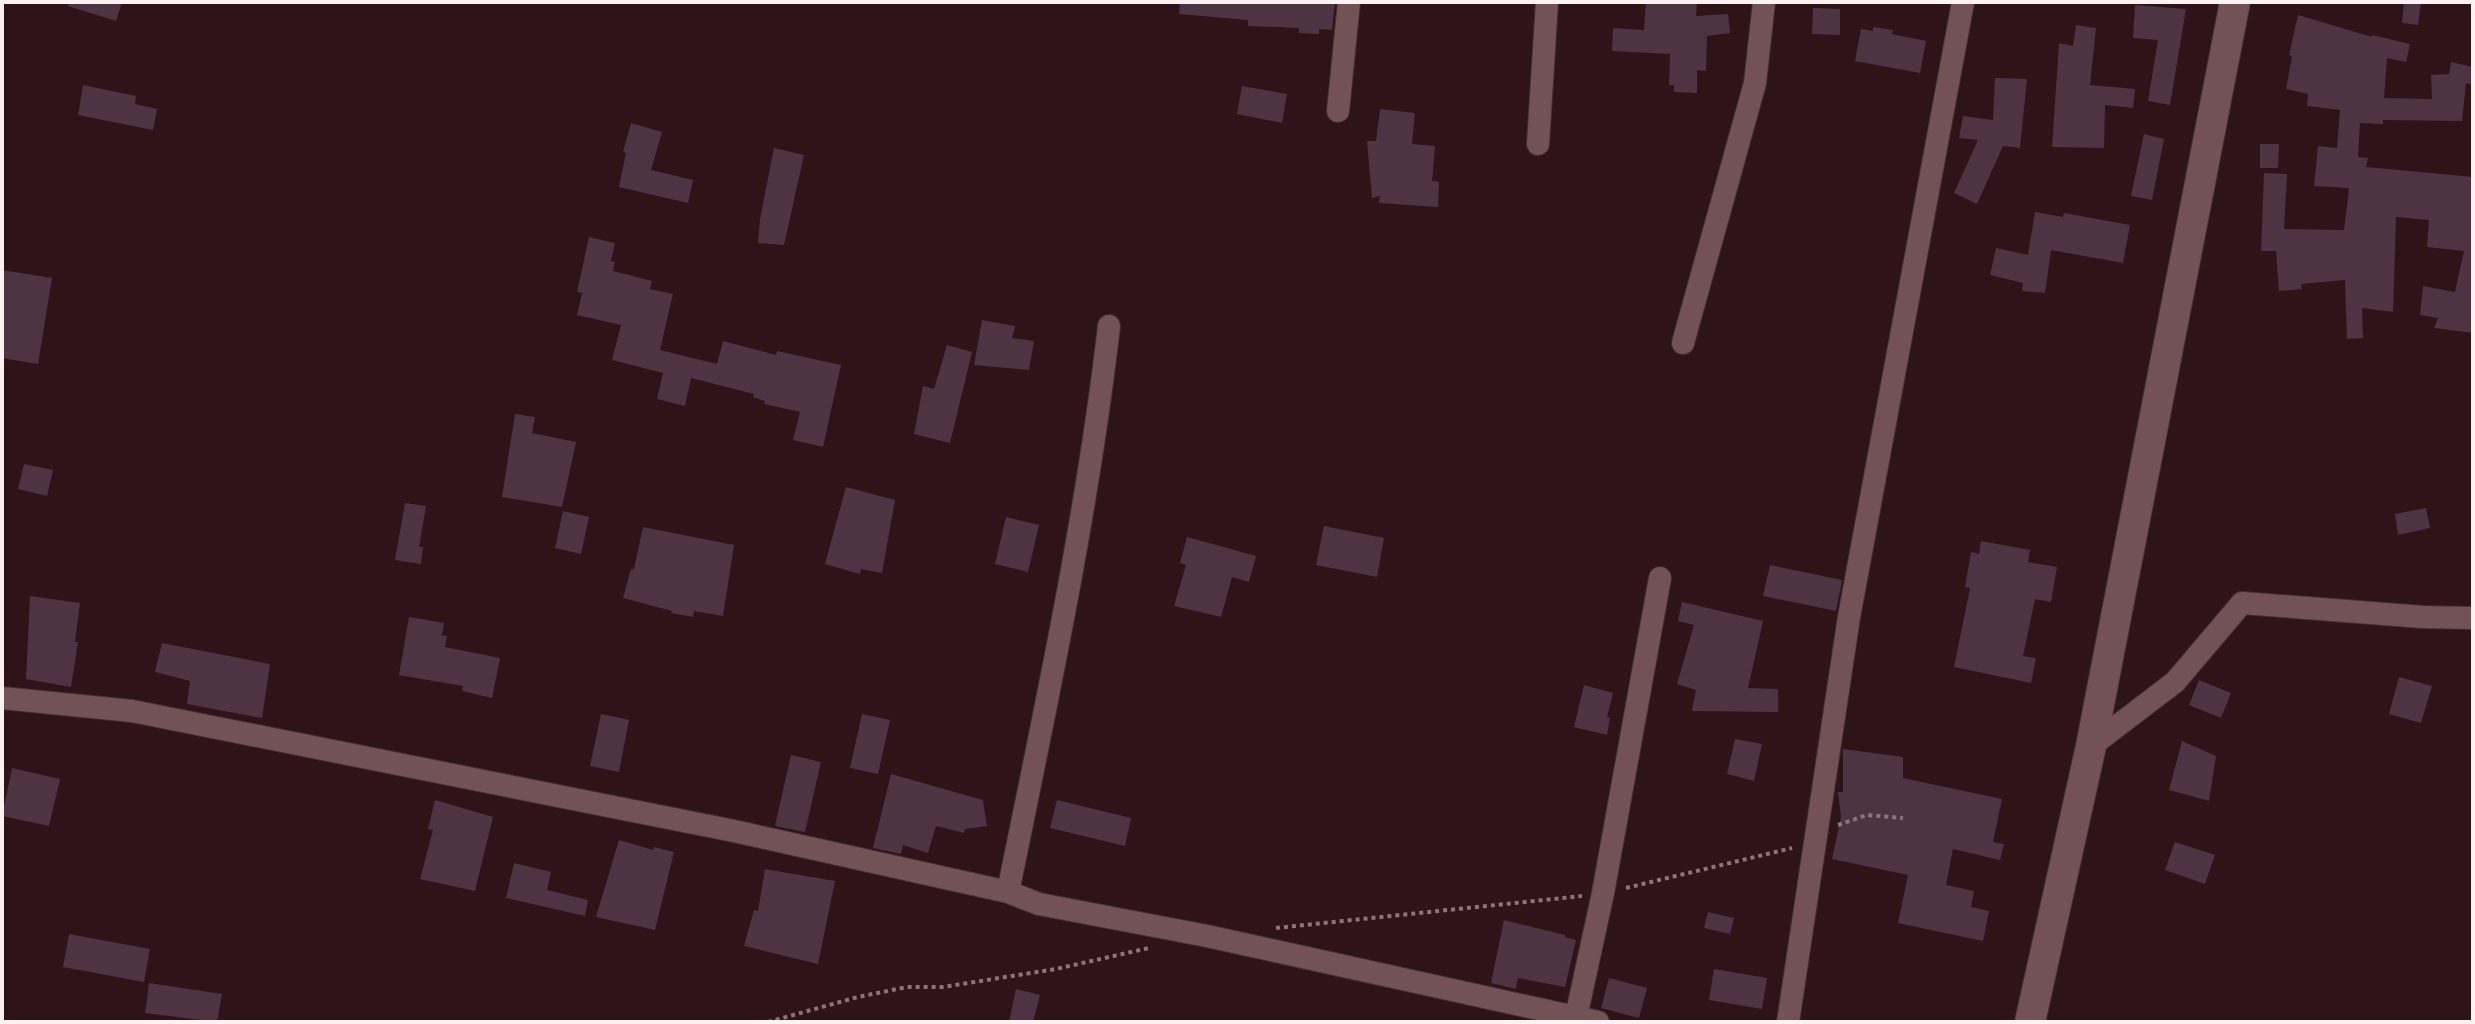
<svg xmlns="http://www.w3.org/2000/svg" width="2475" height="1024" font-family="'Public Sans',sans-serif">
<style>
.building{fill:#4e3343}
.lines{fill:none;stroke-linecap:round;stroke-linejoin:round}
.street-casing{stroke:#433134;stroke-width:24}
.secondary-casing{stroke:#433134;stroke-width:32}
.path{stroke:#8a7679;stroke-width:4;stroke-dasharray:4 4;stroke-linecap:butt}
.street{stroke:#735256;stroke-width:22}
.secondary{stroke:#735256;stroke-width:30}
</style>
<rect width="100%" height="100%" fill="#2e1318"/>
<!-- building -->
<path class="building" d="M69 2H122L116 21 68 6Z
M1180 2H1335L1332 30 1319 29V34L1299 33V28L1248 26V20L1179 14Z
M1646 2H1697L1696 16 1728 14 1730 33 1707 36 1706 71 1697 70V93L1674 92V85H1669L1670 54 1612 51 1613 28 1644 30Z
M2404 2H2421L2418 25 2402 23Z
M2135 5 2186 9 2170 105 2148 101 2158 40 2133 38Z
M1813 8 1840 9V35L1812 34Z
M2298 15 2372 37V35L2410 44 2406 62 2387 58 2384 98 2432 99 2431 75 2449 74 2451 62 2473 67V85L2466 83 2462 121 2383 120V124L2360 123 2358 157 2368 158 2366 167 2473 177V333L2434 328 2438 318 2420 315 2423 286 2455 292 2464 251 2427 247 2429 220 2396 217 2393 312 2362 308 2363 338 2347 339 2345 280 2301 284 2302 289 2279 291 2276 251H2261L2264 173 2287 174 2284 229 2344 230 2349 188 2314 186 2318 146 2337 148 2340 110 2307 106 2308 94 2286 89 2292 56 2289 55Z
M2076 25 2096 28 2090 85 2135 89 2133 108 2105 105 2104 148 2052 147 2059 43 2073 46Z
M1873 27 1893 30 1892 34 1926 41 1920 73 1855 61 1861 29 1873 31Z
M1995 78 2027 79 2020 148 2003 146 1977 204 1954 193 1978 140 1959 138 1963 116 1993 120Z
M83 85 136 96 135 104 157 109 153 130 78 115Z
M1242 86 1287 94 1282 123 1237 114Z
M1380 109 1415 113 1412 144 1435 146 1432 181 1439 182 1438 207 1379 203 1380 196 1372 198 1367 141H1376Z
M631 123 662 132 651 170 693 180 688 203 619 187 626 153 623 152Z
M2144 134 2164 139 2152 200 2131 196Z
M2260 144H2279L2278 168H2260Z
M774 148 804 155 784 245 758 243 760 219Z
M2035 212 2063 217 2064 213 2130 225 2123 263 2051 250 2045 293 2022 291 2023 283 1990 275 1996 248 2028 255Z
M589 237 615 243 611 261 615 262 613 271 652 281 650 289 673 294 660 350 717 364 723 341 776 355 777 351 841 365 823 447 793 440 800 412 764 404 765 401 753 397 754 394 691 378 685 406 657 399 663 373 612 360 621 325 577 315 582 293 577 292Z
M2 270 52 278 38 364 2 358Z
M982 320 1015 326 1012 338 1034 341 1029 370 974 365Z
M947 345 972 352 950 443 914 434 923 386 934 389Z
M515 414 535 417 532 433 576 442 562 507 502 497Z
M24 464 53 470 47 496 18 489Z
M846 487 895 500 882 573 861 569 860 574 825 564Z
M405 503 426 506 419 547H423L421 564 395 560Z
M2426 508 2430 528 2398 535 2395 514Z
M563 511 589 517 581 554 555 548Z
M1006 517 1039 525 1028 572 995 564Z
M1324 526 1384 538 1377 577 1316 565Z
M643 527 734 545 723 616 694 611 693 617 671 613 672 611 623 598 631 569H634Z
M1187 537 1256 556 1249 582 1232 577 1221 617 1174 606 1186 565 1180 563Z
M1981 541 2030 550 2028 562 2057 567 2051 602 2035 599 2023 656 2036 658 2031 683 1954 667 1970 588 1965 587 1971 552 1979 554Z
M1770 565 1842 580 1836 611 1763 596Z
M30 596 80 603 75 642H78L71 687 26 679Z
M1682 602 1763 621 1748 688 1778 689V712L1692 711 1696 690 1677 684 1694 625 1678 621Z
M409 617 444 623 442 635 447 636 445 647 500 658 492 698 462 691 463 686 399 675Z
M162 643 270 664 262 718 187 704 190 681 155 672Z
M2399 677 2432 686 2421 723 2389 714Z
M2199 680 2231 693 2221 718 2189 705Z
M1584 685 1613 693 1607 717 1610 718 1607 735 1574 727Z
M601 714 629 720 619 772 590 766Z
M862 714 890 720 878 774 850 768Z
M1735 739 1762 744 1754 781 1727 774Z
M2182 741 2216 756 2209 801 2169 790Z
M1843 749 1903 757V778L2002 799 1993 842 2004 844 2000 860 1953 849 1946 885 1974 891 1971 907 1989 911 1983 941 1898 923 1908 875 1832 859 1841 817 1838 792H1843Z
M791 755 821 762 805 832 775 826Z
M12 768 60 779 49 826 2 816Z
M891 774 983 800 987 826 965 829 964 833 936 826 928 853 903 845 901 854 873 848Z
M435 800 493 817 475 891 420 879 433 830 428 829Z
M1057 800 1131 818 1125 846 1050 828Z
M619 840 653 850 654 847 674 852 655 930 596 917Z
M2175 842 2215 855 2205 884 2165 870Z
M514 863 551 872 547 890 588 900 585 916 506 898Z
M765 869 835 881 818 964 744 946 754 910 758 911Z
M1708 912 1734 918 1730 934 1704 928Z
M1504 920 1565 935V937L1576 940 1565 987 1518 978 1516 989 1491 983Z
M69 934 150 949 144 982 63 967Z
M1714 969 1767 978 1762 1009 1709 1000Z
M1609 978 1647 988 1639 1018 1601 1008Z
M149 983 222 994 217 1022 145 1013Z
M1016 989 1040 995 1033 1022H1009Z"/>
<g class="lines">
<!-- street casing -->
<g class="street-casing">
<path id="street" d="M1338 111 1349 2
M1538 144 1547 2
M1683 343 1755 83 1764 2
M2 698 132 711 734 831 1008 892 1039 904 1207 936 1598 1022
M2091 746 2175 682 2242 603 2423 617 2473 618
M1008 892C1046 705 1087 517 1109 326
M1576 1017 1603 893 1660 578
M1788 1022 1849 617 1963 2"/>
</g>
<!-- secondary casing -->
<g class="secondary-casing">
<path id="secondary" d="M2030 1022 2091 746 2235 2"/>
</g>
<!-- path -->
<path class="path" d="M1838 825 1867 815 1903 818
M1626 888 1792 848
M1276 928 1582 896
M768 1022 858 997 907 987H943L1056 969 1149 948"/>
<!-- street -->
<use href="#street" class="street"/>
<!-- secondary -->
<use href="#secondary" class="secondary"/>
</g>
<!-- border -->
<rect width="2475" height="1024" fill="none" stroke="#fdf1f2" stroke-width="8"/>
</svg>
